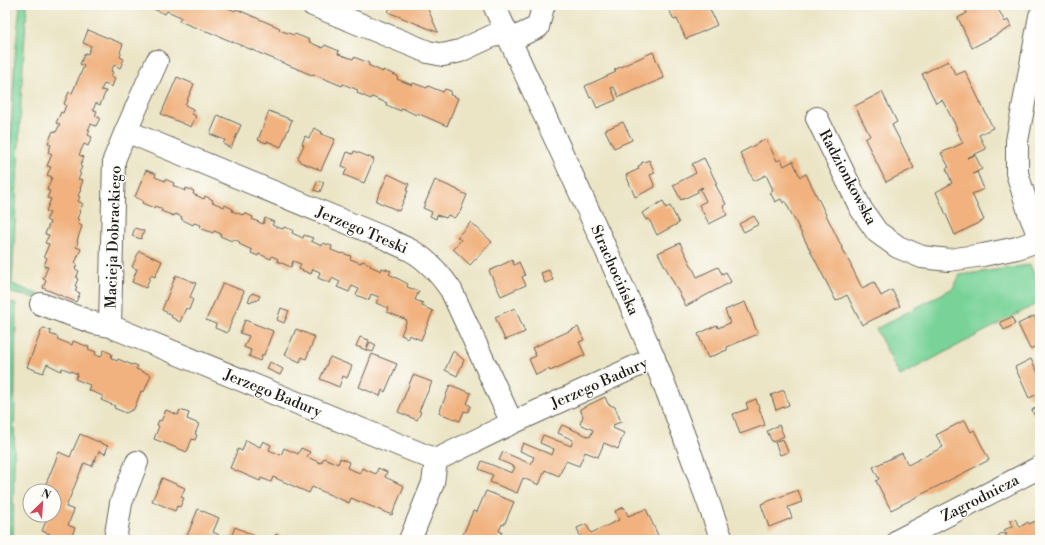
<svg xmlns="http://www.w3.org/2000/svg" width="1045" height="545" font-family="'Libre Bodoni',serif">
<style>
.green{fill:#79d399;stroke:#4a785a}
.building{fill:#f1b27f}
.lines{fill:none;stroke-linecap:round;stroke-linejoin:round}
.minor-casing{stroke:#646258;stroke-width:24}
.major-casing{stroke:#646258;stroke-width:24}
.minor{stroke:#fff;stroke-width:22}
.major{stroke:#fff;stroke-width:22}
.labels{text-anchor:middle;stroke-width:3;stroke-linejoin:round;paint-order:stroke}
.street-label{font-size:15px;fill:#1c1c1c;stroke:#fdfcf7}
</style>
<rect width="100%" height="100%" fill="#fdfcf7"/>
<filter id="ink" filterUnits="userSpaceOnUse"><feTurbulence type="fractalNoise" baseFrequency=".025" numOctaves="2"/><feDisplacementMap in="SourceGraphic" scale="8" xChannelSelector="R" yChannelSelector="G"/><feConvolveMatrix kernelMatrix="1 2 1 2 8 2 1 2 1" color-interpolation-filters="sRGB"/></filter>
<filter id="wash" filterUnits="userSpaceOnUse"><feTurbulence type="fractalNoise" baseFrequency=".012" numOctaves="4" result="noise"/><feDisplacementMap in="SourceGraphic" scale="16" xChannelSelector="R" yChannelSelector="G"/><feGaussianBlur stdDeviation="0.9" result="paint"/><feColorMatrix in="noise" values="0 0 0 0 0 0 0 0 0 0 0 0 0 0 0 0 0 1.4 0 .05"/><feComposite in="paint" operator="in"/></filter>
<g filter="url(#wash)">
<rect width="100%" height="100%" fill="#ebe5c6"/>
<!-- green -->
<path class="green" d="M5 5H11L7 51 5 86Z
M20 5H27L22 81 12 284 54 301 5 292V250L15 56Z
M1030 265 1040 287V302L900 376 876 329 953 288 960 275Z
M5 300 16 304 13 540H5Z"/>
<g id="blocks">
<!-- building -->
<path class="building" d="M144 5H221L235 11 236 9 280 28 279 30 294 35 295 34 310 40 309 42 323 48 325 45 339 51 338 54 353 59 354 57 369 63 368 65 383 72V70L398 76 397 79 412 85 413 83 427 88 428 86 443 92 445 89 451 91 450 95 458 98 447 126 417 113 416 115 402 108 401 111 386 105 387 103 372 97 371 99 357 93 358 90 343 84 342 86 313 74 312 75 209 32 194 27 179 21 181 17 167 11 165 14Z
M391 5H426L438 32H437L388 12Z
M667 5H708L717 25 686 39 677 19 674 20Z
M963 5H996L1005 22 1008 20 1011 27 972 48 958 18 967 13Z
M88 30 123 44 120 52 121 53 120 57 124 59 120 68 114 65 111 71 113 72 111 76 115 78 112 87 104 84 101 90 106 91 100 105 96 103 93 110 97 111 95 116 100 118 96 126 91 124 88 130H90L88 135 92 137 88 146 84 144 79 155 84 157 80 166 82 167 79 173 81 174 78 179 83 180 80 189H81L78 196 80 197 78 201 83 204 79 211 80 212 77 219 79 220 78 224 82 226 77 241 78 242 76 247 81 249 75 263 77 264 75 269 79 271 76 278 78 279 75 286 77 287 75 291 80 293 76 302 43 288 46 280 43 279 48 267 44 266 47 258 44 256 49 244 45 243 49 235 45 234 50 222 46 220 50 213 46 211 51 199 47 198 50 191 47 190 52 177 47 175 51 167 47 166 52 154 48 152 51 145 48 143 53 131 56 132 60 124 56 123 61 112 63 113 66 105 64 104 69 92 72 93 84 66 80 64 85 53 88 54 91 46 83 43Z
M653 52 664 78 619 97 614 87 611 88 616 100 597 108 592 97 590 98 585 86 616 72 614 70Z
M948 61 956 75 965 71 993 128 979 135 986 149 967 158 975 155 982 169 973 174 977 172 984 189 972 194 984 220 955 235 936 192 952 183 946 168 949 167 941 153 963 143 956 129 957 128 942 100 936 103 922 74Z
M177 77 194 84 185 105 193 109 192 114 196 116 191 127 161 114Z
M882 92 897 122 892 125 914 168 886 182 865 139 870 136 855 106Z
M269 111 292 120 281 147 267 141V143L258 140Z
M218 115 241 125 231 148 223 144 225 140 210 134Z
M623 122 632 140 614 148 605 130Z
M314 128 322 132 321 134 335 139 321 170 300 162 298 157 304 145 302 144 305 136 309 138Z
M766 139 777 161 781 159 784 166 793 161 800 177 806 174 862 288 874 282 881 296 892 290 900 306 862 325 847 295 836 301 785 201 783 203 781 199 775 202 770 192 773 190 766 175 754 181 740 153Z
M354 151 374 159 364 183 344 175 347 168 342 166 347 152 353 154Z
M704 158 717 184H715L726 204 723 206 727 215 709 224 699 205 706 201 700 189 703 188 702 187 697 190 698 192 681 200 673 185 696 173 692 164Z
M649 160 655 173 650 175 655 187 635 197 626 175 639 169 638 166 642 164 641 163Z
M146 170 156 174 155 177 165 181V179L174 183 173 186H175L185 191 186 188 194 191 193 194 204 199 205 196 213 200 212 202 224 207 225 205 233 209 232 211 243 215 244 213 253 217 252 219 263 224 265 218 274 222 272 225 276 227 283 229 284 227 293 230 292 233 303 238 304 235 313 238 311 241 313 242 322 246 323 243 332 246 331 250 342 254V253L351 256 350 259 361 263 362 261 370 264V266L381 271 382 268 391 271 389 274 408 284 407 287 419 291 415 300 423 303 422 306 433 311 421 340 409 335 408 338 401 335 407 320 387 312 388 308 376 303 379 297 371 294 369 300 356 295 359 289 352 286 349 292 337 287 340 282 332 278 330 283 318 278 320 272 313 269 311 274 299 269 301 264 293 261 291 267 277 261 278 259 272 256 271 259 259 254 258 256 251 253 252 250 239 244 240 242 233 239 232 241 220 236 221 234 219 233 214 231 213 233 200 228 201 225 194 223 193 225 181 219 182 217 180 216 175 214 174 216 161 211 162 209 155 206 154 208 142 203 143 201 135 197Z
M388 174 409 184 406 191H408L399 211 376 201Z
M318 180 324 182 320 192 314 190Z
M435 180 458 190V191L467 195 460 212 454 218 448 215 446 218 437 215 436 219 430 216 432 212 423 208Z
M663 201 666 208 670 206 679 223 657 235 649 219 646 220 642 213Z
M754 216 759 224 744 232 739 224Z
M471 222 492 242 470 265 453 249 461 240 457 237Z
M135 228 144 231 141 239 132 236Z
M680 243 697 277 718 267 722 274 726 272 731 282 686 306 658 253Z
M139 251 162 261 155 277 151 275 146 288 132 282 137 269 132 267Z
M512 260 514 265 519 262 525 275 522 277 526 285 501 296 489 271Z
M549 270 553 280 545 283 541 273Z
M176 275 196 283 190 297 193 299 189 310 186 308 180 322 171 317 172 315 162 310Z
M223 283 244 291 227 333 215 328 216 324 206 320Z
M252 293 260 296 258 300 251 302 248 301Z
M745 302 758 334 727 347V350L708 358 698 334 717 325 718 328 730 323 725 310Z
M281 308 289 311 284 323 277 320Z
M515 308 525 332 505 340 495 317Z
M1034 316 1040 327V344L1030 349 1018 324Z
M1012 317 1015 324 1004 330 1000 322Z
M245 320 273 331 264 355H262L260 361 249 356 251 350 244 347 249 336 240 333Z
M578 327 584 340 579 342 585 355 550 371 549 369 536 375 529 359 536 356 532 348Z
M44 328 51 331 50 334 58 337 57 339 72 345 73 341 89 347 88 349 96 352 95 355 101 357 104 350 112 354 111 358 117 361 118 359 132 365 133 364 138 366 136 369 151 375 144 392 141 391 134 409 126 413 114 408 115 406 101 400 103 396 88 390 90 385 75 379 78 374 62 368 61 371 47 364 43 373 27 367 42 329Z
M296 329 315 337 306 359 302 357 300 362 285 355Z
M360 337 369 340 366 350 356 346Z
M370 342 376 345 373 352 366 350Z
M453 351 464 360 457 376 445 370Z
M372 354 397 364 385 392 382 390 380 396 359 387Z
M330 357 352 366 347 378 343 376 339 387 320 379Z
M1031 359 1040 377V399L1038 394 1029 398 1015 367Z
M270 362 283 369 280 375 267 369Z
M413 375 432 382 419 411 421 412 417 420 398 412Z
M450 385 471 393 467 404 471 406 468 412 464 411 460 421 439 413Z
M784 390 789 405 776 410 771 395Z
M605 397 608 404 615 407 621 422 613 425 614 426 613 428 624 433 618 449 604 443 598 457 585 452 579 466 566 461 559 476 545 470 539 485 523 478 517 493 490 482 493 475 479 469 482 461 512 473 515 467 499 460 503 452 531 464 534 457 520 451 523 443 552 455 554 449 540 443 543 435 571 446 573 440 558 433 562 425 590 437 593 430 580 424 583 416 580 409Z
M756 399 765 425 740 434 733 414 748 409 746 403Z
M1040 405V428L1032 410Z
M166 410 178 415 180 410 189 413 187 419 199 424 195 434 197 435 195 440 192 439 187 452 154 439 159 426 157 425 159 420 161 421Z
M965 420 971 432 974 430 989 460 891 510 876 481 879 479 873 467 902 453 908 465 943 447 936 435Z
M779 425 784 436 772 442 767 431Z
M80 434 108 446 105 454 99 451 92 466 84 463 66 507 74 510 68 525 75 528 70 540H48L50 534 42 531 48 516 45 515H54V491H43L59 452 70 457Z
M783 439 788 452 780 455 775 442Z
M246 440 260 447 263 441 271 445 269 450 281 455 284 448 298 454 301 448 310 452 307 457 321 463 324 458 338 464 340 458 349 462 347 468 360 473 362 468 376 474 378 468 387 472 385 477 404 486 392 515 351 498 349 503 312 487 309 493 273 477 271 482 261 478 260 481 230 468 238 449 242 451Z
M162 478 185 488 181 497 184 498 180 507 177 506 175 511 152 501Z
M798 490 802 502 788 507 792 518 769 527 761 504Z
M486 491 514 502 504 525 502 524 499 531 502 532 498 540H466L467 537 463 535 473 511 477 512Z
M624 507 628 516 646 509 660 540H576L581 538 577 528 586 524 591 533 619 520 615 511Z
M198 509 219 518 213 532 219 535 217 540H196L187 536Z
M1015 519 1020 527 1028 522 1029 524 1040 519V540H998L997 538 999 535 1002 533 1007 535 1004 530 1013 526 1010 521Z
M235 527 255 536 253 540H230Z
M276 534 291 540H273Z"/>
</g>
</g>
<g filter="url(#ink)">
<use href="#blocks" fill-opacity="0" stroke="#646258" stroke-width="1"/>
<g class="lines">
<!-- minor casing -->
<g class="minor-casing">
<path id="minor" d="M313 5 428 52 443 55 460 51 505 30
M1040 16 1017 141V173L1029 212 1040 239
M510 40 538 27 543 6 544 5
M817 118 861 209 877 232 898 247 922 257 949 260 983 255 1017 248 1040 240
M126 131 387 239C394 243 402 246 410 250 427 259 440 274 451 290L512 423
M41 304 94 323 110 326 436 460 433 483 410 540
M110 326 114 160 126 131 157 61
M436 460 512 423 654 358
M115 540 121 503 137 462
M899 540 1040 467"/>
</g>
<!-- major casing -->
<g class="major-casing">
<path id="major" d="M494 5C547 123 604 240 654 359 679 419 700 480 722 540"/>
</g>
<!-- minor -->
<use href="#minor" class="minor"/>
<!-- major -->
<use href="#major" class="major"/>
</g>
</g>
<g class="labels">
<!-- street labels -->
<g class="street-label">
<text transform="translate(848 177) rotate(62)" y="5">Radzionkowska</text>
<text transform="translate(362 230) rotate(23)" y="5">Jerzego Treski</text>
<text transform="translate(113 237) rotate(-88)" y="5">Macieja Dobrackiego</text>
<text transform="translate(615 270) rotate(66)" y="5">Strachocińska</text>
<text transform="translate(599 383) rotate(-24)" y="5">Jerzego Badury</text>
<text transform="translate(273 393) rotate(22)" y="5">Jerzego Badury</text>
<text transform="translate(980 498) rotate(-27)" y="5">Zagrodnicza</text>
</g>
</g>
<!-- margin -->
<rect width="1045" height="545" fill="none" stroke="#fdfcf7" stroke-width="20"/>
<!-- north arrow -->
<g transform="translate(42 503) rotate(25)"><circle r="19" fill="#fdfcf7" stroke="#a3a29f"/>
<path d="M0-3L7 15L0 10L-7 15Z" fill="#d1495b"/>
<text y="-6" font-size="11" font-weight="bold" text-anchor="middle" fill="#1c1c1c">N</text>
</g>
</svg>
